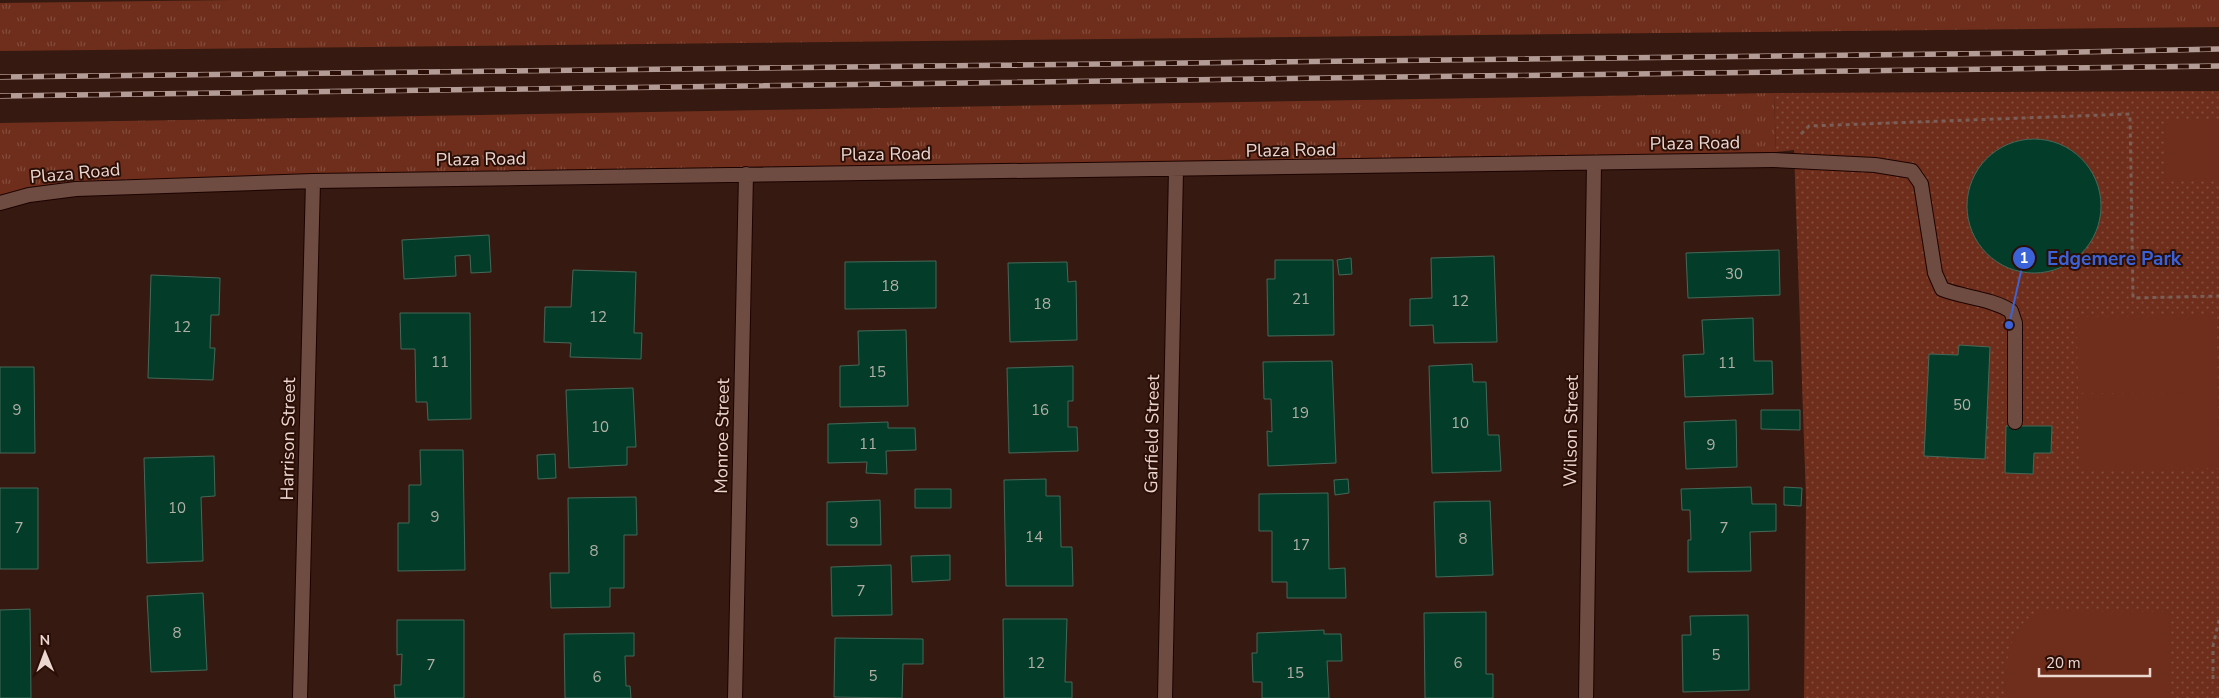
<svg xmlns="http://www.w3.org/2000/svg" width="2219" height="698" font-family="'Nunito Sans',sans-serif">
<style>
.grass{fill:url(#grass-tufts)}
.park{fill:url(#park-dots)}
.pitch{fill:#6e2e1b}
.building{fill:#043c2a;stroke:#456959}
.lines{fill:none;stroke-linecap:round;stroke-linejoin:round}
.service-casing{stroke:#1c0300;stroke-width:16}
.minor-casing{stroke:#1c0300;stroke-width:16}
.path{stroke:#795f57;stroke-width:3;stroke-dasharray:4 4;stroke-linecap:butt}
.service{stroke:#6e4c42;stroke-width:14}
.minor{stroke:#6e4c42;stroke-width:14}
.rail-casing{stroke:#b39c95;stroke-width:5.5}
.rail{stroke:#2b0f07;stroke-width:4;stroke-dasharray:11;stroke-linecap:butt}
.labels{text-anchor:middle;stroke-width:4;stroke-linejoin:round;paint-order:stroke}
.number-label{font-size:15px;fill:#b1b0a6}
.street-label{font-size:18px;fill:#ebd6d0;stroke:#2b0f07}
.leader{fill:none;stroke:#3c62d7;stroke-width:2}
.callout-dot{fill:#3c62d7;stroke:#2b0f07;stroke-width:2}
.mark-label{font-size:15px;text-anchor:middle;font-weight:bold;fill:#fff}
.callout-label{font-size:19px;text-anchor:middle;font-weight:bold;fill:#3c62d7;stroke:#2b0f07;stroke-width:4;stroke-linejoin:round;paint-order:stroke}
</style>
<defs>
<pattern id="grass-tufts" width="24" height="20" patternUnits="userSpaceOnUse" patternTransform="scale(1.25)"><rect width="24" height="20" fill="#6e2e1b"/><path d="M3 7l-1-3M5 7V3M7 7l1-3M15 17l-1-3M17 17v-4M19 17l1-3" fill="none" stroke="#834c3b"/></pattern>
<pattern id="park-dots" width="8" height="8" patternUnits="userSpaceOnUse" patternTransform="scale(1.25)"><rect width="8" height="8" fill="#6e2e1b"/><path d="M2 2h.1M6 6h.1" fill="none" stroke="#834c3b" stroke-width="1.8" stroke-linecap="round"/></pattern>
</defs>
<rect width="100%" height="100%" fill="#361910"/>
<!-- grass -->
<path class="grass" d="M232 0H2219V27L0 51V3Z
M1774 93 1776 152 34 189 0 200V123Z"/>
<!-- park -->
<path class="park" d="M2219 91V698H1804L1806 499 1794 150 1776 152 1774 93Z"/>
<!-- pitch -->
<path class="pitch" d="M2165 121H2219V180H2165Z
M2217 316 2219 468 2079 470 2078 394 2187 393H2078L2077 317Z
M2036 611 2170 612 2169 698H2007C2004 675 2006 648 2019 628 2023 622 2031 616 2036 611Z"/>
<!-- building -->
<path class="building" d="M1967 206a67 67 0 1 1 134 0a67 67 0 1 1-134 0Z
M489 235 491 272 471 273 470 255 455 256 456 276 404 279 402 240Z
M1779 250 1780 295 1688 298 1686 253Z
M1494 256 1497 342 1434 343 1433 325 1410 326V299L1432 298 1431 258Z
M1351 258 1352 274 1339 275 1337 260Z
M1275 260H1333L1334 335 1268 336 1267 279H1275Z
M936 261V308L845 309V262Z
M1067 262 1068 282 1076 281 1077 340 1010 342 1008 263Z
M573 270 636 272 634 333H642L641 359 570 357 571 343 544 342 545 307H571Z
M151 275 220 278 219 315H211L210 348H215L213 380 148 378Z
M400 313H470L471 419 428 420 427 402H416L415 349H401Z
M1753 318 1754 361H1772L1773 394 1685 397 1683 355 1704 354 1702 320Z
M906 330 908 406 840 407V366L859 365 858 331Z
M1959 345 1990 347 1985 459 1924 456 1929 354 1958 355Z
M1332 361 1336 463 1268 466 1267 431 1272 432 1271 399H1264L1263 362Z
M1472 364 1473 382H1486L1488 435H1499L1501 471 1432 473 1429 366Z
M1073 366V401H1068V427H1077L1078 451 1009 453 1007 368Z
M0 367H34L35 453H0Z
M633 388 636 447H627V465L569 468 566 390Z
M1761 410H1800V430L1761 429Z
M1736 420 1737 467 1686 469 1684 422Z
M888 422V428H915L916 450 886 451 887 474 866 473 867 462 828 463V424Z
M2006 426H2052L2051 453H2034L2033 474 2005 473Z
M420 450H463L465 570 398 571V523H409V485H421Z
M555 454 556 478 538 479 537 455Z
M214 456 215 496 201 497 203 561 147 563 144 458Z
M1046 479V496H1060L1061 547H1072L1073 586H1006L1004 480Z
M1348 479 1349 493 1335 495 1334 480Z
M1751 487 1752 504H1776V531L1750 532 1751 571 1688 572V540H1691L1690 510H1682L1681 489Z
M1784 487 1802 488 1801 506 1784 505Z
M0 488H38V569H0Z
M915 489H951V508H915Z
M1328 493 1329 569 1345 568 1346 598H1287V582H1272V531H1259V494Z
M636 497 637 535H624V588H610V607L551 608 550 573H569L568 498Z
M880 500 881 545H827V502Z
M1490 501 1493 575 1436 577 1434 502Z
M950 555V580L912 582 911 556Z
M891 565 892 615 832 616 831 567Z
M203 593 207 670 151 672 147 596Z
M30 609 31 698H0V610Z
M1486 612V674H1493V698H1425L1424 613Z
M1748 615 1749 690 1683 692 1682 635H1691L1690 616Z
M1003 619H1067L1065 682H1072V698H1004Z
M397 620H464V698H395L394 685H401L402 654 397 655Z
M1324 630V634H1341L1342 661H1327L1329 698H1262V682H1253L1252 653H1257V633Z
M634 633V656H625L626 686H630L631 698H565L564 634Z
M835 638 923 639V664H903L902 698 834 697Z"/>
<g class="lines">
<!-- service casing -->
<g class="service-casing">
<path id="service" d="M1773 160 1875 165 1912 171 1921 184 1935 273 1942 289C1965 298 1990 298 2011 311L2015 323V422"/>
</g>
<!-- minor casing -->
<g class="minor-casing">
<path id="minor" d="M0 203 29 195 76 189 313 181 1773 160
M300 698 313 181
M735 698 746 174
M1165 698 1176 170
M1586 698 1594 164"/>
</g>
<!-- path -->
<path class="path" d="M1801 134 1809 126 2130 114 2133 298 2219 296
M2213 679V646L2219 620"/>
<!-- service -->
<use href="#service" class="service"/>
<!-- minor -->
<use href="#minor" class="minor"/>
<!-- rail casing -->
<g class="rail-casing">
<path id="rail" d="M0 77 2032 53 2219 49
M0 96 2219 66"/>
</g>
<!-- rail -->
<use href="#rail" class="rail"/>
</g>
<g class="labels">
<!-- number labels -->
<g class="number-label">
<text x="1734" y="279">30</text>
<text x="890" y="291">18</text>
<text x="1301" y="304">21</text>
<text x="1460" y="306">12</text>
<text x="1042" y="309">18</text>
<text x="598" y="322">12</text>
<text x="182" y="332">12</text>
<text x="440" y="367">11</text>
<text x="1727" y="368">11</text>
<text x="877" y="377">15</text>
<text x="1962" y="410">50</text>
<text x="17" y="415">9</text>
<text x="1040" y="415">16</text>
<text x="1300" y="418">19</text>
<text x="1460" y="428">10</text>
<text x="600" y="432">10</text>
<text x="868" y="449">11</text>
<text x="1711" y="450">9</text>
<text x="177" y="513">10</text>
<text x="435" y="522">9</text>
<text x="854" y="528">9</text>
<text x="19" y="533">7</text>
<text x="1724" y="533">7</text>
<text x="1034" y="542">14</text>
<text x="1463" y="544">8</text>
<text x="1301" y="550">17</text>
<text x="594" y="556">8</text>
<text x="861" y="596">7</text>
<text x="177" y="638">8</text>
<text x="1716" y="660">5</text>
<text x="1036" y="668">12</text>
<text x="1458" y="668">6</text>
<text x="431" y="670">7</text>
<text x="1295" y="678">15</text>
<text x="873" y="681">5</text>
<text x="597" y="682">6</text>
</g>
<!-- street labels -->
<g class="street-label">
<text transform="translate(1695 143) rotate(-1)" y="6">Plaza Road</text>
<text transform="translate(1291 150) rotate(-1)" y="6">Plaza Road</text>
<text transform="translate(886 154) rotate(-1)" y="6">Plaza Road</text>
<text transform="translate(481 159) rotate(-1)" y="6">Plaza Road</text>
<text transform="translate(75 173) rotate(-5)" y="6">Plaza Road</text>
<text transform="translate(1571 431) rotate(-89)" y="6">Wilson Street</text>
<text transform="translate(1152 434) rotate(-89)" y="6">Garfield Street</text>
<text transform="translate(722 436) rotate(-89)" y="6">Monroe Street</text>
<text transform="translate(288 439) rotate(-89)" y="6">Harrison Street</text>
</g>
</g>
<!-- callouts -->
<path class="leader" d="M2009 325L2024 258"/>
<g class="callout-dot">
<circle cx="2009" cy="325" r="5"/>
<circle cx="2024" cy="258" r="12"/>
</g>
<g class="mark-label">
<text x="2024" y="263">1</text>
</g>
<g class="callout-label">
<text x="2114" y="265">Edgemere Park</text>
</g>
<!-- north arrow -->
<g transform="translate(45 653) rotate(359)" stroke="#2b0f07" stroke-width="4" paint-order="stroke">
<path d="M0-4L9 19L0 12L-9 19Z" fill="#ebd6d0"/>
<text y="-8" font-size="14" font-weight="bold" text-anchor="middle" fill="#ebd6d0">N</text>
</g>
<!-- scale -->
<path d="M2039 668v8h111v-8" fill="none" stroke="#ebd6d0" stroke-width="2.5"/>
<text x="2046" y="668" font-size="15" fill="#ebd6d0" stroke="#2b0f07" stroke-width="4" paint-order="stroke">20 m</text>
</svg>
